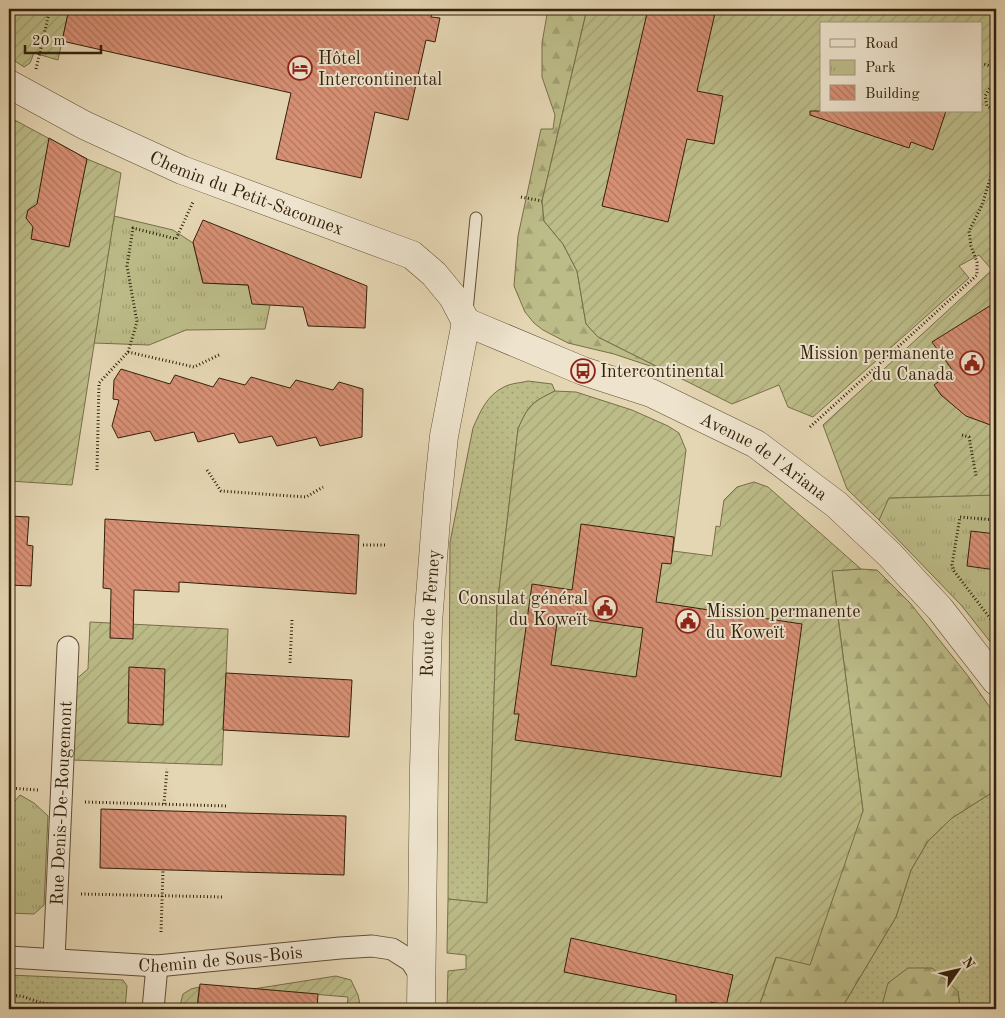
<svg xmlns="http://www.w3.org/2000/svg" width="1005" height="1018" font-family="'Old Standard TT',serif">
<style>
.grass{fill:url(#grass-dots);stroke:#786e49}
.forest{fill:url(#forest-firs);stroke:#786e49}
.park{fill:url(#park-tufts);stroke:#786e49}
.garden{fill:url(#garden-furrows);stroke:#786e49;fill-rule:evenodd}
.building{fill:url(#building-back-hatch);stroke:#33200a;fill-rule:evenodd}
.lines{fill:none;stroke-linecap:round;stroke-linejoin:round}
.service-casing{stroke:#604e34;stroke-width:13}
.minor-casing{stroke:#604e34;stroke-width:23}
.tertiary-casing{stroke:#604e34;stroke-width:29}
.path{stroke:#33200a;stroke-width:3;stroke-dasharray:1 2.5;stroke-linecap:butt}
.service{stroke:#eee4ce;stroke-width:11}
.minor{stroke:#eee4ce;stroke-width:21}
.tertiary{stroke:#eee4ce;stroke-width:28}
.labels{text-anchor:middle;stroke-width:4;stroke-linejoin:round;paint-order:stroke}
.poi-label{font-size:18px;fill:#33200a;stroke:#eee4ce;text-anchor:start}
.street-label{font-size:18px;fill:#33200a;stroke:#eee4ce}
</style>
<defs>
<pattern id="grass-dots" width="8" height="8" patternUnits="userSpaceOnUse" patternTransform="scale(1.25)"><rect width="8" height="8" fill="#bcbc88"/><path d="M2 2h.1M6 6h.1" fill="none" stroke="#a2a174" stroke-width="1.8" stroke-linecap="round"/></pattern>
<pattern id="forest-firs" width="22" height="20" patternUnits="userSpaceOnUse" patternTransform="scale(1.25)"><rect width="22" height="20" fill="#bcbc88"/><path d="M5 1l3.5 6h-7zM16 11l3.5 6h-7z" fill="#a2a174"/></pattern>
<pattern id="park-tufts" width="24" height="20" patternUnits="userSpaceOnUse" patternTransform="scale(1.25)"><rect width="24" height="20" fill="#bcbc88"/><path d="M3 7l-1-3M5 7V3M7 7l1-3M15 17l-1-3M17 17v-4M19 17l1-3" fill="none" stroke="#a2a174"/></pattern>
<pattern id="garden-furrows" width="10" height="10" patternUnits="userSpaceOnUse" patternTransform="scale(1.25)"><rect width="10" height="10" fill="#bcbc88"/><path d="M-1 1l2-2M0 10L10 0M9 11l2-2" fill="none" stroke="#a2a174"/></pattern>
<pattern id="building-back-hatch" width="6" height="6" patternUnits="userSpaceOnUse" patternTransform="scale(1.25)"><rect width="6" height="6" fill="#d89075"/><path d="M-1 5l2 2M0 0l6 6M5-1l2 2" fill="none" stroke="#b0755e"/></pattern>
</defs>
<rect width="100%" height="100%" fill="#e5d6b3"/>
<filter id="stains"><feTurbulence type="fractalNoise" baseFrequency=".004" numOctaves="4"/><feColorMatrix values="0 0 0 0 .2 0 0 0 0 .09 0 0 0 0 .02 0 0 0 .5 -.17"/></filter>
<radialGradient id="worn" r=".72"><stop offset=".6" stop-color="#630" stop-opacity="0"/><stop offset="1" stop-color="#630" stop-opacity=".3"/></radialGradient>
<!-- grass -->
<path class="grass" d="M528 381 552 384 555 391C531 403 529 404 518 429L497 607 487 903 448 899 450 542 473 428C480 412 487 395 504 387 511 383 521 383 528 381Z
M996 790V1009H960L958 991 889 983 881 1009H841L896 917 911 870 928 841 952 818Z
M9 975 123 980 127 986 125 1009H9Z"/>
<!-- forest -->
<path class="forest" d="M548 9H587L542 201 544 221 563 244 577 271 586 324 598 337 668 372 614 354 568 343 543 330 534 323 525 312 514 286 518 236 541 129H553L555 115 542 77V43Z
M861 569 877 570 910 603 968 676 996 716V790L952 818 928 841 911 870 896 917 841 1009H758L776 958 509 867 863 811 832 570Z
M908 968H932L958 991 960 1009H881L888 983Z"/>
<!-- park -->
<path class="park" d="M114 216 173 230 193 243 203 283 248 285 270 305 265 329 186 330 149 345 94 343Z
M996 495V649L961 605 879 520 888 498Z
M20 795 34 803 48 816 44 905 34 914 9 913V808Z"/>
<!-- garden -->
<path class="garden" d="M9 9H69L58 60 34 53 30 63 24 67 9 57Z
M587 9H996V495L889 498 879 520 847 489 823 425 992 270 979 255 959 266 969 278 813 417 788 407 779 385 732 404 598 337 586 324 577 271 563 244 544 221 542 201ZM821 24H981V111H821Z
M9 117 87 159 121 173 72 485 9 481Z
M555 391 576 392 632 410 668 426 679 433 686 450 673 551 712 556 716 526 720 527 724 500 737 487 754 482 768 487 861 569 832 571 863 811 810 965 776 957 758 1009H447L448 971 466 969V955L447 953 448 899 487 903 497 607 518 429C529 404 531 403 555 391Z
M90 622 228 629 222 765 71 760 74 681 88 669Z
M336 976 351 980 358 995 361 1009H347L348 997 253 989Z
M199 987 197 1009H179L183 994 191 989Z"/>
<!-- building -->
<path class="building" d="M69 9H433L431 17 440 18 435 42 426 40 408 120 375 112 361 178 276 159 291 93 62 41Z
M648 9H716L697 91 723 96 714 144 687 139 668 222 602 206Z
M810 111H946L933 150 911 142 909 148 810 115Z
M49 138 87 159 69 247 31 239 33 227 26 218 28 210 37 204Z
M203 220 367 286 365 328 308 326 303 307 252 304 248 285 203 283 193 242Z
M996 302V427L966 416 941 395 934 385 953 371 932 342Z
M121 369 170 384 175 375 213 387 219 378 245 385 251 377 290 388 296 380 333 390 339 382 363 389 362 437 320 446 316 437 277 446 272 436 239 443 234 433 198 442 194 432 155 441 150 431 118 438 112 426 119 400 113 399 114 380Z
M9 516 29 517 27 545 33 546 31 586 9 585Z
M105 519 359 535 356 594 179 582V592L134 590 133 639 110 638 111 589 103 588Z
M581 524 674 537 671 564 662 563 656 602 802 624 781 777 515 740 519 714H514L532 584 572 590ZM558 616 643 628 636 677 551 665Z
M971 531 996 534V570L967 566Z
M129 667 165 669 163 725 128 723Z
M226 673 352 680 349 737 223 730Z
M101 809 346 816 344 875 100 868Z
M571 938 733 975 726 1006 711 1002V1009H676V995L564 972Z
M200 984 318 994 317 1009H197Z"/>
<g class="lines">
<!-- service casing -->
<g class="service-casing">
<path id="service" d="M467 311 476 218"/>
</g>
<!-- minor casing -->
<g class="minor-casing">
<g id="minor">
<path id="s1" d="M9 957 157 966 340 948 372 946 392 949 411 961 420 975"/>
<path id="s2" d="M54 959 68 647"/>
<path d="M153 1009 157 966"/>
</g>
</g>
<!-- tertiary casing -->
<g class="tertiary-casing">
<g id="tertiary">
<path id="s3" d="M9 84 84 125 182 170 412 255 434 274 453 297 466 322"/>
<path id="s4" d="M466 322 583 371 651 393 756 444 837 505 890 555 940 609 996 681"/>
<path id="s5" d="M421 1009 424 768 428 623 438 494 444 436 466 322"/>
</g>
</g>
<!-- path -->
<path class="path" d="M981 63 993 67 992 85 985 96 987 106 992 109 996 116
M993 67 996 39
M36 69 50 9
M521 197 542 201
M128 352 194 367 221 354
M810 427 977 275V262L971 246 969 231 982 205 992 173 996 143
M962 435 969 437 976 476
M97 470 99 383 128 352 137 322 127 266 133 228 176 239 193 202
M207 470 221 491 306 497 323 487
M996 520 960 517 952 565 954 571 996 626
M363 545H386
M290 663 292 620
M9 788 38 790
M85 802 227 806
M164 804 167 769
M81 894 223 897
M161 932 163 870
M9 995 21 996 42 1003 101 1009
M42 1009V1003"/>
<!-- service -->
<use href="#service" class="service"/>
<!-- minor -->
<use href="#minor" class="minor"/>
<!-- tertiary -->
<use href="#tertiary" class="tertiary"/>
</g>
<!-- icons -->
<defs>
<g id="hotel-ring" transform="scale(1.25)"><circle r="9.5" fill="#eee4ce" stroke="#8f2418" stroke-width="1.5"/><path d="M-6-4.5h1.5V1H6V5H4.5V3h-9V5H-6ZM-4 0a1.8 1.8 0 1 1 3.6 0ZM.5 0V-2.5h3Q6-2.5 6 0Z" fill="#8f2418"/></g>
<g id="civic-ring" transform="scale(1.25)"><circle r="9.5" fill="#eee4ce" stroke="#8f2418" stroke-width="1.5"/><path d="M-.6-6.5H3V-4.5H.6V-3L4-1V1h2V6H-6V1h2V-1L-.6-3ZM-1.2 2.5V6h2.4V2.5Z" fill="#8f2418"/></g>
<g id="bus-ring" transform="scale(1.25)"><circle r="9.5" fill="#eee4ce" stroke="#8f2418" stroke-width="1.5"/><path d="M-5-6H5V4H4V6H2V4H-2V6H-4V4H-5ZM-3.5-4V0h7V-4ZM-3.5 1.2v1.5H-2V1.2ZM2 1.2v1.5H3.5V1.2Z" fill="#8f2418"/></g>
</defs>
<g fill-rule="evenodd">
<use href="#hotel-ring" x="300" y="68"/>
<use href="#civic-ring" x="972" y="363"/>
<use href="#bus-ring" x="583" y="371"/>
<use href="#civic-ring" x="605" y="608"/>
<use href="#civic-ring" x="688" y="621"/>
</g>
<g class="labels">
<!-- poi labels -->
<g class="poi-label">
<text x="318" y="64">Hôtel<tspan x="318" dy="21">Intercontinental</tspan></text>
<text x="954" y="359" text-anchor="end">Mission permanente<tspan x="954" dy="21">du Canada</tspan></text>
<text x="600" y="377">Intercontinental</text>
<text x="588" y="604" text-anchor="end">Consulat général<tspan x="588" dy="21">du Koweït</tspan></text>
<text x="706" y="617">Mission permanente<tspan x="706" dy="21">du Koweït</tspan></text>
</g>
<!-- street labels -->
<g class="street-label">
<text dy="6" stroke="none"><textPath href="#s3" startOffset="262">Chemin du Petit-Saconnex</textPath></text>
<text dy="6" stroke="none"><textPath href="#s4" startOffset="328">Avenue de l'Ariana</textPath></text>
<text dy="6" stroke="none"><textPath href="#s5" startOffset="396">Route de Ferney</textPath></text>
<text dy="6" stroke="none"><textPath href="#s2" startOffset="156">Rue Denis-De-Rougemont</textPath></text>
<text dy="6" stroke="none"><textPath href="#s1" startOffset="212">Chemin de Sous-Bois</textPath></text>
</g>
</g>
<!-- margin -->
<rect width="1005" height="1018" fill="none" stroke="#e5d6b3" stroke-width="30"/>
<rect x="10" y="10" width="985" height="998" fill="none" stroke="#33200a" stroke-width="2.5"/>
<rect x="15" y="15" width="975" height="988" fill="none" stroke="#33200a"/>
<!-- legend -->
<rect x="820" y="22" width="162" height="90" fill="#eee4ce" stroke="#a39680"/>
<rect x="830" y="39" width="25" height="8" fill="#eee4ce" stroke="#a39680"/>
<text x="865" y="48" font-size="15" fill="#33200a">Road</text>
<rect x="830" y="60" width="25" height="15" fill="url(#park-tufts)" stroke="#a39680"/>
<text x="865" y="72" font-size="15" fill="#33200a">Park</text>
<rect x="830" y="85" width="25" height="15" fill="url(#building-back-hatch)" stroke="#a39680"/>
<text x="865" y="98" font-size="15" fill="#33200a">Building</text>
<!-- north arrow -->
<g transform="translate(958 970) rotate(56)" stroke="#eee4ce" stroke-width="4" paint-order="stroke">
<path d="M0-4L9 19L0 12L-9 19Z" fill="#33200a"/>
<text y="-8" font-size="14" font-weight="bold" text-anchor="middle" fill="#33200a">N</text>
</g>
<!-- scale -->
<path d="M25 45v8h76v-8" fill="none" stroke="#33200a" stroke-width="2.5"/>
<text x="32" y="45" font-size="15" fill="#33200a" stroke="#eee4ce" stroke-width="4" paint-order="stroke">20 m</text>
<rect width="100%" height="100%" filter="url(#stains)"/>
<rect width="100%" height="100%" fill="url(#worn)"/>
</svg>
